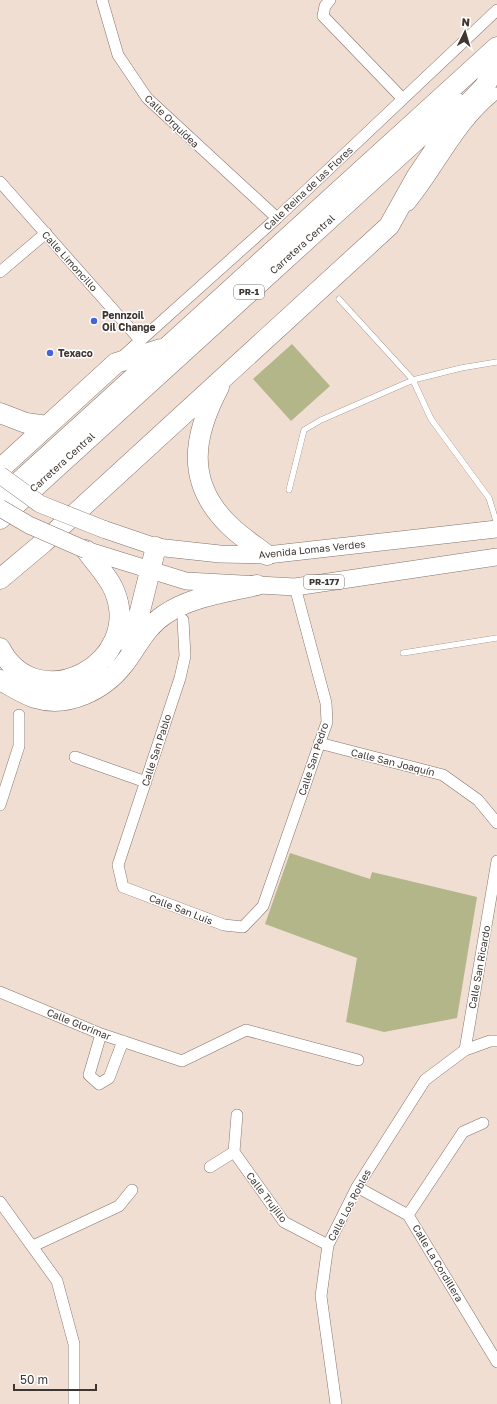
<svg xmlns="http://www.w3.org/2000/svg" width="497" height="1404" font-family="'Golos Text',sans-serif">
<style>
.green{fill:#b3b688}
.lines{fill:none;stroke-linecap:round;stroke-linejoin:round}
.service-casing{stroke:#85746b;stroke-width:6}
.minor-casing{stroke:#85746b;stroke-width:12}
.primary-casing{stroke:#85746b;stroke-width:18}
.motorway-casing{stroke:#85746b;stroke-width:21}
.service{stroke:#fff;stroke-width:5.5}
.minor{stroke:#fff;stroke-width:11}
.primary{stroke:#fff;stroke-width:17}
.motorway{stroke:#fff;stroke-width:20}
.primary-bridge-casing{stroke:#85746b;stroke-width:18;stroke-linecap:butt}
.primary-bridge{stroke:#fff;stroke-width:17}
.poi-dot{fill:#4465d8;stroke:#fff;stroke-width:1.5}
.labels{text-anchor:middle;stroke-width:3;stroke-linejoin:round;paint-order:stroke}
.shield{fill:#fff;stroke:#787270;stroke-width:1}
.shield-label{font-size:9px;font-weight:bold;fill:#3e3632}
.street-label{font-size:10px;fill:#3e3632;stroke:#fff}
.poi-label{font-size:10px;font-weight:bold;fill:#3e3632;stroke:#fff;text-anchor:start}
</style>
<rect width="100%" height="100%" fill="#f1ded3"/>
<!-- green -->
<path class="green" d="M292 344 330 386 291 421 253 379Z
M290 853 370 879 372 872 477 897 457 1018 384 1032 346 1022 357 958 265 924Z"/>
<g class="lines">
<!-- service casing -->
<g class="service-casing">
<path id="service" d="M339 299 413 380 431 419 489 498 497 524
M289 490 304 430 321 420 413 380 461 368 497 362
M403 653 497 638"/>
</g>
<!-- minor casing -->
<g class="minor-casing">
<path id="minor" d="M102 0 118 55 147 98 277 218
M330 0 325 6 323 16 402 98
M0 182 140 340
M409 205C439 169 458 123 497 93
M0 272 46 233
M122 357 277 218 497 10
M183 620 185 656 180 678 118 865 123 887 224 925 243 927 263 906 327 722 326 703 295 587
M319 743 443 775 478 800 497 823
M75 757 146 782
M0 805 19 746V715
M0 992 101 1034 182 1061 246 1030 358 1060
M101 1034 89 1075 99 1084 109 1078 123 1041
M465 1050 497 861
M234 1152 284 1222 328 1245
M210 1167 234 1152 237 1115
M357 1187 408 1215 497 1362
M0 1202 57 1281 74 1344V1404
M408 1215 463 1132 483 1123
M33 1246 119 1206 132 1190
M336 1404 321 1296 328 1245 357 1187 425 1080 465 1050 490 1041H497"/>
</g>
<!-- primary casing -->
<g class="primary-casing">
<path id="primary" d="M103 529 156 547 220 554 267 555 497 529
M86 550 186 581 295 587 497 557"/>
</g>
<!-- motorway casing -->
<g class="motorway-casing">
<path id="motorway" d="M219 387C193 436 185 482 229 525 240 536 254 545 267 555
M0 413 26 423 47 426
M0 469 116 363 161 349
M0 499 497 47
M0 519 457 103
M0 579 43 543 389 226 417 176 450 127 465 107 485 86 494 69
M131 647 156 547
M0 648C37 720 145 663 114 590 108 576 95 563 86 550
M0 680C11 686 23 694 35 698 68 708 104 690 124 664 137 647 146 627 164 615 192 596 225 593 257 585"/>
</g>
<!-- service -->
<use href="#service" class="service"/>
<!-- minor -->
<use href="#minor" class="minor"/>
<!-- primary -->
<use href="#primary" class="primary"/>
<!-- motorway -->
<use href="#motorway" class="motorway"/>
<!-- primary-bridge casing -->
<g class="primary-bridge-casing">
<path id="primary-bridge" d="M0 475 40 504 103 529
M0 508 29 525 86 550"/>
</g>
<!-- primary-bridge -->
<use href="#primary-bridge" class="primary-bridge"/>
</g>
<!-- markers -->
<g class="poi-dot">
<circle cx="94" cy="321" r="4"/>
<circle cx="50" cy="353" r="4"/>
</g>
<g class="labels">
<!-- shield labels -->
<g class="shield">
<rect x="234" y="285" width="30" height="14" rx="3"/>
<rect x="304" y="575" width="40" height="14" rx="3"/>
</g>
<g class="shield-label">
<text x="249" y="295">PR-1</text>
<text x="324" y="585">PR-177</text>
</g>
<!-- street labels -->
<g class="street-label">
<text transform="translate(172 121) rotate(44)" y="4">Calle Orquídea</text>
<text transform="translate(308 188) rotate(-43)" y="4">Calle Reina de las Flores</text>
<text transform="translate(302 244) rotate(-42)" y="4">Carretera Central</text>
<text transform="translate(70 261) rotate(48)" y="4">Calle Limoncillo</text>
<text transform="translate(62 462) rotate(-42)" y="4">Carretera Central</text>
<text transform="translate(312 549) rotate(-6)" y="4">Avenida Lomas Verdes</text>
<text transform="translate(156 750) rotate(-72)" y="4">Calle San Pablo</text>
<text transform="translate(313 759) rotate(-72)" y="4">Calle San Pedro</text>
<text transform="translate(393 762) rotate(14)" y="4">Calle San Joaquín</text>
<text transform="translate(181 909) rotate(21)" y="4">Calle San Luis</text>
<text transform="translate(479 967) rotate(-80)" y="4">Calle San Ricardo</text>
<text transform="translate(79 1024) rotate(22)" y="4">Calle Glorimar</text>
<text transform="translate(267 1197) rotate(53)" y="4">Calle Trujillo</text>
<text transform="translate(349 1205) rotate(-62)" y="4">Calle Los Robles</text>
<text transform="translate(438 1263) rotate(59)" y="4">Calle La Cordillera</text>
</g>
<!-- poi labels -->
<g class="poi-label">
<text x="102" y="319">Pennzoil<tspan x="102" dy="12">Oil Change</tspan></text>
<text x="58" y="357">Texaco</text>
</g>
</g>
<!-- north arrow -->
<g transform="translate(465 32) rotate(5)" stroke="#ffffff" stroke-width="3" paint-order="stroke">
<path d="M0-3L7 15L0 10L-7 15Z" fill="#3e3632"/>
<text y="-6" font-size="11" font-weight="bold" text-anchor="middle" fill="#3e3632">N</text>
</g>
<!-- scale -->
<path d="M14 1384v6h82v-6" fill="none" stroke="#3e3632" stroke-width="2"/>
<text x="20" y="1384" font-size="12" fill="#3e3632" stroke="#ffffff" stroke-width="3" paint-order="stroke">50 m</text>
</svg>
